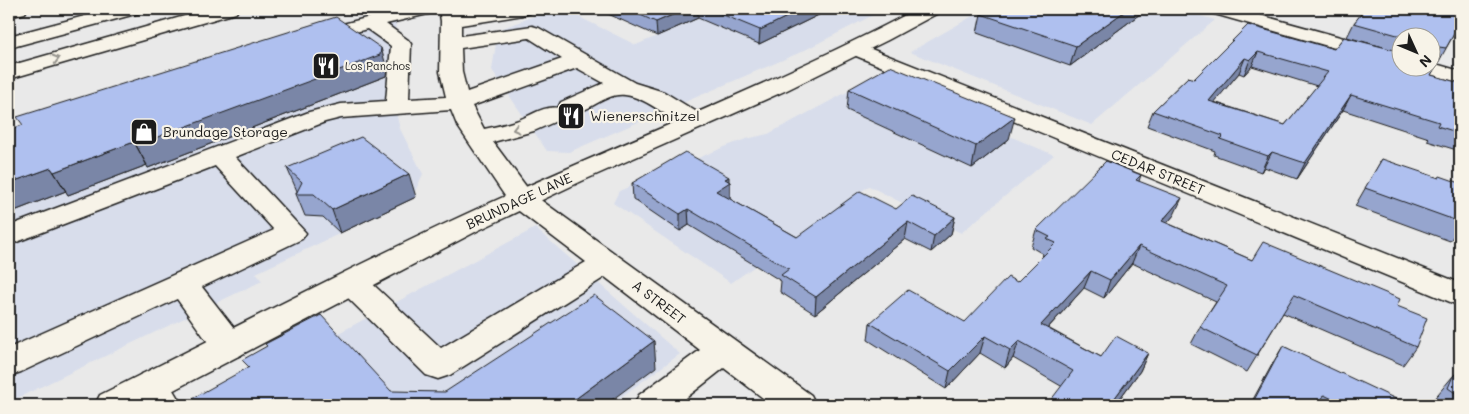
<svg xmlns="http://www.w3.org/2000/svg" width="1469" height="414" font-family="Mali,sans-serif">
<style>
.built{fill:#d8ddeb}
.lines{fill:none;stroke-linecap:round;stroke-linejoin:round}
.minor-casing{stroke:#1c1c1c;stroke-width:3}
.major-casing{stroke:#1c1c1c;stroke-width:3}
.highway-casing{stroke:#1c1c1c;stroke-width:3}
.minor{fill:#f7f3e8;fill-rule:evenodd}
.major{fill:#f7f3e8;fill-rule:evenodd}
.highway{fill:#f7f3e8;fill-rule:evenodd}
.wall{fill:#96a5ce;stroke:#1c1c1c;fill-rule:evenodd}
.shaded-wall{fill:#7a86a7;stroke:#1c1c1c}
.building{fill:#afc0ef;stroke:#1c1c1c;fill-rule:evenodd}
.oneway{stroke:#94928c}
.labels{text-anchor:middle;stroke-width:4.5;stroke-linejoin:round;paint-order:stroke}
.far-poi-label{font-size:11px;fill:#1c1c1c;stroke:#f7f3e8;text-anchor:start}
.poi-label{font-size:14px;fill:#1c1c1c;stroke:#f7f3e8;text-anchor:start}
.street-label{font-size:14px;fill:#1c1c1c;stroke:#f7f3e8}
</style>
<rect width="100%" height="100%" fill="#e9e9e9"/>
<filter id="ink" filterUnits="userSpaceOnUse"><feTurbulence type="fractalNoise" baseFrequency=".02" numOctaves="2"/><feDisplacementMap in="SourceGraphic" scale="10" xChannelSelector="R" yChannelSelector="G"/><feConvolveMatrix kernelMatrix="1 2 1 2 8 2 1 2 1" color-interpolation-filters="sRGB"/></filter>
<g filter="url(#ink)">
<!-- built -->
<path class="built" d="M388 9H395L396 23 391 63V92L400 129 423 174 411 200 256 273 262 281 9 402V131Z
M721 9H885L801 52 569 152 547 151 492 70 498 30 534 16 565 10 636 45Z
M985 9H1175L1215 20 1092 125 910 52Z
M864 83 888 84 1054 155 961 233 869 186 731 283 613 203 619 191 727 146 746 139 768 134Z
M535 228 680 354 610 405H204Z"/>
<g class="lines">
<!-- minor casing -->
<g class="minor-casing">
<path id="minor" d="M402 9H434L432 13 386 24 408 40 411 44 409 99 446 97 440 72 441 21 439 9H457L459 14 490 9H532L530 13 523 15 461 25V36L532 26 539 28 635 83 664 92 705 117 709 122 705 127C680 133 653 98 625 95 603 92 585 118 564 113L561 119 534 131 493 142 531 193 811 395 816 405H772L724 368 677 405H634L639 395 700 350 605 277 450 375 438 379 426 375 341 291 337 283 341 275 352 272 363 275 441 348 586 262 511 205 457 125 451 110 341 118 325 122 235 157 306 233 302 239 202 287 241 337 246 346 241 355 229 359 217 355 177 299 21 372 9 376V348L274 230 215 166 9 245V226L309 112 341 104 386 101 391 46 367 29 314 43 307 41 304 37 307 33ZM529 38 562 59 467 92 462 72 461 48ZM577 68 604 83 561 102 558 108C544 105 529 117 516 121 506 124 495 127 484 129L472 106Z
M896 9H924L931 14 928 18 921 20 898 13Z
M1209 9H1238L1402 54V67L1211 13Z
M856 43 1460 283V306L849 53 846 49 849 45Z
M1432 63 1460 71V85L1417 73 1414 68H1432Z
M152 371 164 375 182 405H146L134 385 140 375Z"/>
</g>
<!-- major casing -->
<g class="major-casing">
<path id="major" d="M917 9H940L938 13 888 40 787 90 582 181 479 230 145 405H95L100 395C237 327 373 255 512 193 648 132 786 78 917 9Z"/>
</g>
<!-- highway casing -->
<g class="highway-casing">
<path id="highway" d="M9 9H27L25 13 9 17Z
M111 9H141L139 13 9 48V36Z
M209 9H238L236 13 9 79V66Z"/>
</g>
<!-- minor -->
<use href="#minor" class="minor"/>
<!-- major -->
<use href="#major" class="major"/>
<!-- highway -->
<use href="#highway" class="highway"/>
</g>
<!-- wall -->
<path class="wall" d="M597 9H831L759 44 698 18 657 36Z
M991 9H1145L1144 11 1070 66 977 33 981 14Z
M1365 9H1460V23L1438 63 1433 62H1432L1437 64 1431 75 1460 83V151L1427 141 1429 138 1343 110 1297 179 1264 167 1261 172 1214 155 1215 151 1147 126 1153 111 1188 77 1194 79 1248 25 1334 49 1344 37 1383 47 1347 37 1354 23ZM1402 38H1432V68H1402ZM1252 66 1317 86 1285 125 1214 102 1239 73 1244 75Z
M387 69 386 76 148 168 147 165 68 195 66 191 9 213V130L22 125Z
M849 89 1009 139 972 168 847 110Z
M1382 159 1460 222V226L1450 241 1355 206Z
M287 168 416 197 340 233 323 217 305 216 296 194 297 191Z
M1141 175 1139 181 1174 215 1167 223 1252 260 1397 306 1416 347 1403 365 1283 313 1247 372 1191 344 1200 327 1216 302 1132 263 1104 298 1084 288 1048 328 1101 357 1148 353 1140 371 1115 405 1061 386 1013 358 1005 368 980 353 946 389 868 340 870 323 965 322 1017 282 1042 257 1043 254 1031 247 1036 230Z
M730 182V199L797 237 896 209 955 217 951 234 931 252 905 239 815 314 780 292 781 281 689 225 680 231 633 199 632 183Z
M1283 346 1394 405H1250L1274 361Z
M1460 370V405H1431L1433 400 1453 376Z"/>
<!-- shaded-wall -->
<path class="shaded-wall" d="M686 9H698V18L657 36 656 22Z
M803 9H831L759 44 760 30Z
M1128 9H1145L1144 11 1070 66 1076 46Z
M381 48 387 69 386 76 148 168 136 145Z
M1258 52 1252 66 1244 75 1250 60Z
M1245 58 1239 73 1203 116 1209 101Z
M1351 95 1343 110 1297 179 1305 163Z
M1015 117 1009 139 972 168 976 146Z
M134 142 147 165 68 195 54 172Z
M1272 152 1264 167 1261 172 1268 156Z
M51 168 66 191 9 213V183Z
M409 174 416 197 340 233 332 210Z
M729 177V183L730 182V198L716 208V191L725 179Z
M1182 198 1174 215 1155 238 1162 221Z
M688 209 689 225 680 231V214Z
M955 217 951 234 931 252 934 236Z
M908 222 905 239 815 314 816 297Z
M1139 246 1132 263 1104 298 1110 280Z
M1091 271 1084 288 1035 342 1041 325Z
M985 336 980 353 946 389 950 371Z
M654 341 656 367 605 405H570V403Z
M1019 341 1013 358 1005 368 1010 350Z
M1148 353 1140 371 1115 405 1111 403Z"/>
<!-- building -->
<path class="building" d="M627 9H686L656 22Z
M709 9H803L760 30Z
M991 9H1128L1076 46 981 14Z
M1365 9H1460V23L1446 48 1439 47 1438 52H1432V38H1408L1354 23Z
M336 17 381 48 380 55 136 145 134 142 54 172 51 168 9 183V130L23 125 17 117Z
M1248 25 1334 49 1344 37 1402 52V68H1432V62L1437 64 1431 75 1460 83V133L1437 126 1439 122 1351 95 1305 163 1272 152 1268 156 1220 139 1223 136 1153 111 1188 77 1194 79ZM1258 52 1328 72 1285 125 1209 101 1245 58 1250 60Z
M890 66 1015 117 976 146 849 89Z
M361 137 409 174 332 210 314 194H296L302 182 287 168Z
M685 152 729 177 725 179 730 182 716 191 797 237 860 191 896 209 912 196 955 217 934 236 908 222 816 297 781 275 789 269 688 209 680 214 632 183Z
M1382 159 1439 178 1440 176 1460 183V222L1365 188Z
M1106 161 1141 175 1136 180 1182 198 1162 221 1252 260 1263 242 1400 299 1397 306 1427 318 1416 347 1294 295 1257 355 1200 327 1227 286 1139 246 1110 280 1091 271 1041 325 1101 357 1116 336 1148 353 1111 403 1115 405H1047L1073 371 1019 341 1010 350 985 336 950 371 870 323 908 290 965 322 1008 277 1017 282 1056 243 1047 239 1050 237 1036 230Z
M594 295 654 341 570 403 573 405H198L193 398 249 367 242 360 267 346 265 344 321 315 391 391 445 392Z
M1283 346 1396 399 1394 405H1345L1324 395 1319 405H1258L1253 402Z
M1460 370V396L1448 388 1453 376Z"/>
<!-- one-way arrows -->
<defs><path id="oneway-chevron" d="M-2-3.5L2.5 0L-2 3.5" fill="none" stroke-width="1.6" stroke-linecap="round" stroke-linejoin="round" transform="scale(1.25)"/></defs>
<g class="oneway">
<use href="#oneway-chevron" transform="translate(56 59) rotate(-16)"/>
<use href="#oneway-chevron" transform="translate(516 129) rotate(166)"/>
</g>
</g>
<!-- icons -->
<defs>
<g id="restaurant-square" transform="scale(1.4375)"><rect x="-9" y="-9" width="18" height="18" rx="4" fill="#1c1c1c" stroke="#f7f3e8"/><path d="M-5-6h1v4h1v-4h1v4h1v-4h1v5L-1.5 .5V6h-2V.5L-5-1ZM5-6V6H3V1.5H1.5Q1.5-4 5-6Z" fill="#fff"/></g>
<g id="shop-square" transform="scale(1.4375)"><rect x="-9" y="-9" width="18" height="18" rx="4" fill="#1c1c1c" stroke="#f7f3e8"/><path d="M-5-2.5h2.3a2.7 3.5 0 0 1 5.4 0H5L5.5 6h-11ZM-1.5-2.5h3a1.5 2.3 0 0 0-3 0Z" fill="#fff"/></g>
</defs>
<g fill-rule="evenodd">
<use href="#restaurant-square" x="326" y="66"/>
<use href="#restaurant-square" x="571" y="116"/>
<use href="#shop-square" x="144" y="132"/>
</g>
<g class="labels">
<!-- far-poi labels -->
<g class="far-poi-label">
<text x="345" y="70">Los Panchos</text>
</g>
<!-- poi labels -->
<g class="poi-label">
<text x="590" y="121">Wienerschnitzel</text>
<text x="163" y="137">Brundage Storage</text>
</g>
<!-- street labels -->
<g class="street-label">
<text transform="translate(1158 172) rotate(22)" y="5">CEDAR STREET</text>
<text transform="translate(519 201) rotate(-25)" y="5">BRUNDAGE LANE</text>
<text transform="translate(659 302) rotate(37)" y="5">A STREET</text>
</g>
</g>
<!-- margin -->
<rect width="1469" height="414" fill="none" stroke="#f7f3e8" stroke-width="30"/>
<rect x="15" y="15" width="1439" height="384" fill="none" stroke="#1c1c1c" stroke-width="2" filter="url(#ink)"/>
<!-- north arrow -->
<g transform="translate(1416 52) rotate(134)"><circle r="24" fill="#f7f3e8" stroke="#9f9d96"/>
<path d="M0-4L9 19L0 12L-9 19Z" fill="#1c1c1c"/>
<text y="-8" font-size="14" font-weight="bold" text-anchor="middle" fill="#1c1c1c">N</text>
</g>
</svg>
